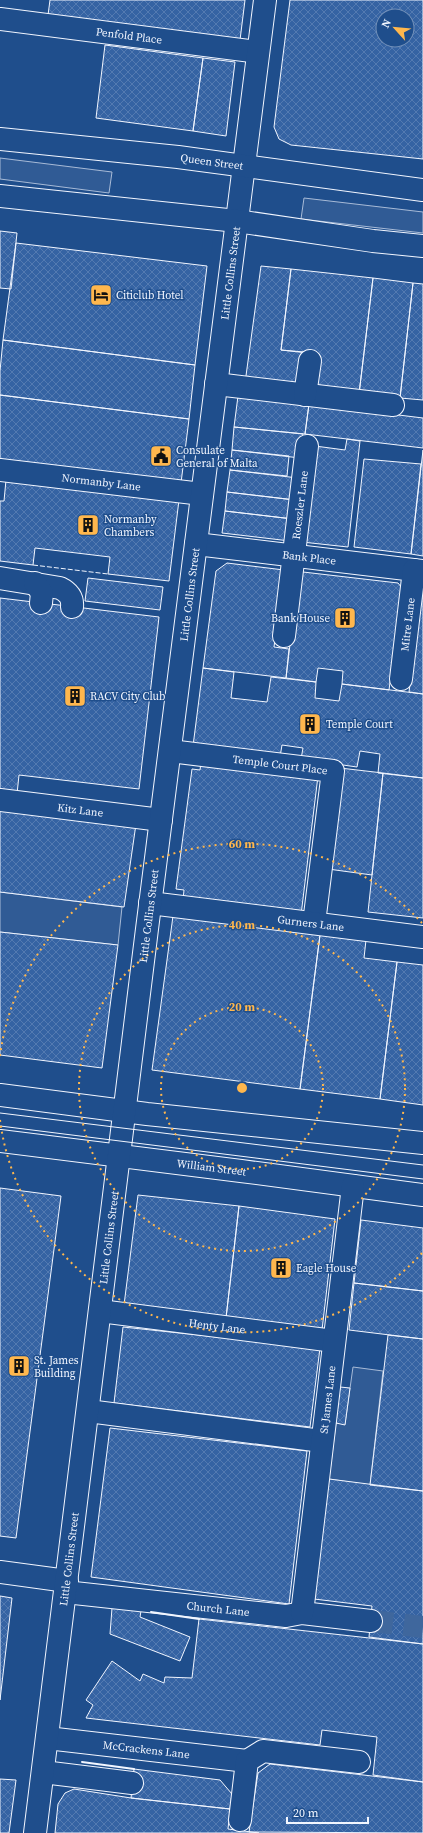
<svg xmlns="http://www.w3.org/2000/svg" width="423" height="1833" font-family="'Source Serif 4',serif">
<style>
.built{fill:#305b95;stroke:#a8bbd7}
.building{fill:url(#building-cross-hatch);stroke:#f2f6ff;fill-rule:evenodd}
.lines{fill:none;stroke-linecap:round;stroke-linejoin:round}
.minor-tunnel{stroke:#3f679d;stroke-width:22;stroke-dasharray:22 11;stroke-linecap:butt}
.minor-casing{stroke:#f2f6ff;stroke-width:24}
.major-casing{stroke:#f2f6ff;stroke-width:24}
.minor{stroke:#1f4e8c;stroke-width:22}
.major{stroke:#1f4e8c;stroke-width:22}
.tram{stroke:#f2f6ff;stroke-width:1}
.fence{stroke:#f2f6ff;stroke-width:1;stroke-dasharray:5 2;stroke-linecap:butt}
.wall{stroke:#f2f6ff;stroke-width:2}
.ring{fill:none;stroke:#ffb74d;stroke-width:2;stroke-dasharray:2 4}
.labels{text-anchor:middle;stroke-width:3;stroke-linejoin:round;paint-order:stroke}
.street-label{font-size:11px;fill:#f2f6ff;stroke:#1f4e8c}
.poi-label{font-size:11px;fill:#f2f6ff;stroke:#1f4e8c;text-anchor:start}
.centre{fill:#ffb74d;stroke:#1f4e8c;stroke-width:2}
.ring-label{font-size:12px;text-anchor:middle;font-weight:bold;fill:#ffb74d;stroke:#1f4e8c;stroke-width:3;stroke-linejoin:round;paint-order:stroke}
</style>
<defs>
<pattern id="building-cross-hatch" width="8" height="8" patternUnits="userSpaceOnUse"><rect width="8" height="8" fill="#3563a3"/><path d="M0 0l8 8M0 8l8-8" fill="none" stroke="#537ab1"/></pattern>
</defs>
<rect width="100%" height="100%" fill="#1f4e8c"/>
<!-- built -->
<path class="built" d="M0 158 112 172 109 193 0 179Z
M304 198 423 212V233L301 219Z
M0 892 122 907 118 945 0 932Z
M353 1367 383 1371 370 1485 329 1479 336 1423 345 1424Z"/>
<!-- building -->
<path class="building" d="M50 0H245L240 40 48 15Z
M290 0H423V159L291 145 279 139 274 127ZM383 16H407V40H383Z
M105 45 203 58 193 131 96 118Z
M203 58 235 62 226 136 193 131Z
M0 231 17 233 11 289 0 288Z
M16 243 207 266 195 365 3 340Z
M261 266 291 269 281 350 304 352 299 389 245 383Z
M291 269 373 278 359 394 313 388 317 354 281 350Z
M373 278 413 283 400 398 359 394Z
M413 283 423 284V400L400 398Z
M3 340 195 365 189 419 0 395V371Z
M0 395 189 419 181 483 0 460Z
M238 396 309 404 305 434 234 427Z
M309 404 423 418V448L305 434Z
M234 427 303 434 300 458 232 450Z
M347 439 360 441 348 547 302 542 315 446 345 450Z
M232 450 289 456 287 476 230 470Z
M423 450V556L411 554Z
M364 459 421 464 411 554 354 547Z
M230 470 298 478 295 500 227 492Z
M6 480 179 500 169 581 108 574 110 557 35 548 33 565 0 561V501H4Z
M227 492 295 500 293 519 225 511Z
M225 511 293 519 290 541 222 533Z
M227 563 284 570 274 647 289 649 286 678 203 668 216 571Z
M303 572 398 583 402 588 389 690 342 684 343 671 318 668 316 682 286 678 298 577Z
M88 578 163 587 160 610 85 601Z
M423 581V694L409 692Z
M0 598 159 617 139 789 19 775 17 794 0 792Z
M203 668 234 672 231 698 267 702 271 677 316 682 315 698 339 701 342 684 423 694V778L378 773 380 754 360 751 357 767 301 759 303 748 282 745 280 757 193 746Z
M201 762 318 776 301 915 183 900 184 890 176 889 192 769 200 770Z
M340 768 383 773 372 875 328 869Z
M383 773 423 778V918L368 912Z
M0 807 136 824 124 907 0 892Z
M173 916 320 935 300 1089 152 1070Z
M0 932 118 945 102 1068 0 1055Z
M320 935 366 940 364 958 397 962 380 1099 300 1089Z
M397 962 423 965V1105L380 1099Z
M0 1188 61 1196 16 1538 0 1536Z
M138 1195 239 1206 226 1318 124 1305Z
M239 1206 335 1219 322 1330 226 1318Z
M361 1220 423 1228V1291L354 1283Z
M354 1283 423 1291V1339L349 1330Z
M123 1327 320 1348 310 1427 114 1403Z
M388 1335 423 1339V1491L370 1485Z
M340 1387 350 1388 345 1425 336 1423Z
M110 1428 307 1451 289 1604 91 1577Z
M329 1479 423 1491V1644L369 1637 372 1606 314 1599Z
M0 1596 12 1598 0 1700Z
M112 1608 141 1611 140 1617 190 1637 180 1661 110 1634Z
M199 1619 423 1644V1782L373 1775 377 1737 322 1730 320 1745 86 1718 93 1705 86 1700 112 1661 140 1681 143 1674 164 1683 165 1677 192 1678Z
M270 1764 423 1782V1833L249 1832 258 1773Z
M134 1769 220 1780 232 1794 230 1809 131 1798Z
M0 1779 16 1780 9 1833H0Z
M74 1789 131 1798 230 1809 228 1829 259 1833H55L58 1804 65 1793Z"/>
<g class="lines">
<!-- minor-tunnel -->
<path class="minor-tunnel" d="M371 1621 423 1627"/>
<!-- minor casing -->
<g class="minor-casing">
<g id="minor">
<path id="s1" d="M0 19 258 52"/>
<path d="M216 384 393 405"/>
<path d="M305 395 310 361"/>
<path id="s2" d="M0 470 202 494"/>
<path id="s3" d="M196 544 423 571"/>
<path d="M0 578 60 588C68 592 73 597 72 607"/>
<path d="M35 583 42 593 41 603"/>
<path id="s4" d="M284 636 307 446"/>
<path id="s5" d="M401 679 414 570"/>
<path id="s6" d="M170 751 333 771 314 923"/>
<path id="s7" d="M0 800 161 820"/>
<path id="s8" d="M150 903 423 937"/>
<path d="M0 1095 147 1114 423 1143"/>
<path id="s9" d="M0 1141 241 1171 423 1195"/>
<path id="s10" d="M100 1311 334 1341"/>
<path d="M88 1411 322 1441"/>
<path d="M0 1572 67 1581"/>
<path id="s11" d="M65 1592 286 1616 302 1613 371 1621"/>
<path id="s12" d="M302 1613 353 1186"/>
<path id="s13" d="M47 1738 247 1761"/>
<path d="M43 1772 132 1783"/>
<path d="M240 1820 247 1761 263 1751 359 1762"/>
<path id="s14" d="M35 1833 147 929 265 0"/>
</g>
</g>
<!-- major casing -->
<g class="major-casing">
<g id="major">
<path id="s15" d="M0 139 178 157 423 190"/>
<path d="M0 196 237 221 373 241 423 246"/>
</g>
</g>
<!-- minor -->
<use href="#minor" class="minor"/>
<!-- major -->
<use href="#major" class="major"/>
<!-- tram -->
<path class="tram" d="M0 1113 423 1165
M0 1126 423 1179"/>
<!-- fence -->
<path class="fence" d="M33 565 108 574"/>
<!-- wall -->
<path class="wall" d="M151 1612 199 1619
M82 1762 134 1769"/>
</g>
<!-- distance rings -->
<g class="ring">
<circle cx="242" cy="1088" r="81"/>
<circle cx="242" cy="1088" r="163"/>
<path d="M422 1253A244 244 0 0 1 0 1120M0 1056A244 244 0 0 1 422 923"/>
</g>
<!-- icons -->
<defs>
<g id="hotel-square" transform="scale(1.15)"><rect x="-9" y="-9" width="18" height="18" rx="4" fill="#ffb74d" stroke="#1f4e8c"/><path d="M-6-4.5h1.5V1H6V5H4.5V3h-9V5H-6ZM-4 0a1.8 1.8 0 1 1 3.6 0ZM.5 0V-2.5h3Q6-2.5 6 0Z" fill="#111"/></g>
<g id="civic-square" transform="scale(1.15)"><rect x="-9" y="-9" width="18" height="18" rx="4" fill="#ffb74d" stroke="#1f4e8c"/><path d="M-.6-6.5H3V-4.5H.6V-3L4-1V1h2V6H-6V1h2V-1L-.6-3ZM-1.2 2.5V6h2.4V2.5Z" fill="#111"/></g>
<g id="building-square" transform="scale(1.15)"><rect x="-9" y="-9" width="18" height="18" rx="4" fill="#ffb74d" stroke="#1f4e8c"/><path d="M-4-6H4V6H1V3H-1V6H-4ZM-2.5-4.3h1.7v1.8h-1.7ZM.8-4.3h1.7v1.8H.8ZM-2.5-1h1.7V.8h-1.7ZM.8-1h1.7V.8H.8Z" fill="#111"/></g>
</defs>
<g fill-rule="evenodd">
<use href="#hotel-square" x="101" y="295"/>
<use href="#civic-square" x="161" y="456"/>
<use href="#building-square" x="88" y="525"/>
<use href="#building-square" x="345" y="618"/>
<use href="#building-square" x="75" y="696"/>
<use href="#building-square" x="310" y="724"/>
<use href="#building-square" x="281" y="1268"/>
<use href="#building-square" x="19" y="1366"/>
</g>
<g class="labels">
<!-- street labels -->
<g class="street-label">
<text dy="4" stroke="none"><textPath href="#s1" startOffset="130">Penfold Place</textPath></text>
<text dy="4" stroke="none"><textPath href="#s15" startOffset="213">Queen Street</textPath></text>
<text dy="4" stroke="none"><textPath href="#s14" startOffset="1572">Little Collins Street</textPath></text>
<text dy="4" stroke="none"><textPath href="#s2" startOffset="102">Normanby Lane</textPath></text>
<text dy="4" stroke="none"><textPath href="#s4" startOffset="132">Roeszler Lane</textPath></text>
<text dy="4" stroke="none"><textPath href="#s3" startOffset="114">Bank Place</textPath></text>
<text dy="4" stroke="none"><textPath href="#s14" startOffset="1248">Little Collins Street</textPath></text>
<text dy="4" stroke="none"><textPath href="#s5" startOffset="55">Mitre Lane</textPath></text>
<text dy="4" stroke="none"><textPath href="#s6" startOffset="111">Temple Court Place</textPath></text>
<text dy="4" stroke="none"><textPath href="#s7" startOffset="81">Kitz Lane</textPath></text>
<text dy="4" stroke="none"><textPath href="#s14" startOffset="924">Little Collins Street</textPath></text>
<text dy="4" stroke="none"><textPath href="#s8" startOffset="162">Gurners Lane</textPath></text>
<text dy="4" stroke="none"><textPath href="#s9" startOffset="213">William Street</textPath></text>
<text dy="4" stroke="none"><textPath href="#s14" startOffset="600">Little Collins Street</textPath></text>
<text dy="4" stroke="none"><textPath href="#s10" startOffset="118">Henty Lane</textPath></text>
<text dy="4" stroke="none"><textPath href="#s12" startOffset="215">St James Lane</textPath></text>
<text dy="4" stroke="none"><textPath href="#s14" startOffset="276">Little Collins Street</textPath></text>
<text dy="4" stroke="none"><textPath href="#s11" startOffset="154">Church Lane</textPath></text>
<text dy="4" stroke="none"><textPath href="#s13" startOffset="100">McCrackens Lane</textPath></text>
</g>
<!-- poi labels -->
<g class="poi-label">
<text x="116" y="299">Citiclub Hotel</text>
<text x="176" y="454">Consulate<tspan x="176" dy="13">General of Malta</tspan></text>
<text x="104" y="523">Normanby<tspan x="104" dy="13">Chambers</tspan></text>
<text x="330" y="622" text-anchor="end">Bank House</text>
<text x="90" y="700">RACV City Club</text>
<text x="326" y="728">Temple Court</text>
<text x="296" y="1272">Eagle House</text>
<text x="34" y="1364">St. James<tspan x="34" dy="13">Building</tspan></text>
</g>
</g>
<circle cx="242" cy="1088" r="6" class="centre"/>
<g class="ring-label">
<text x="242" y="848">60 m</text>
<text x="242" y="929">40 m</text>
<text x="242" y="1011">20 m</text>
</g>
<!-- north arrow -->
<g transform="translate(395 28) rotate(297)"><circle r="19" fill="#1f4e8c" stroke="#7391ba"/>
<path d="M0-3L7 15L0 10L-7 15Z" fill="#ffb74d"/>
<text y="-6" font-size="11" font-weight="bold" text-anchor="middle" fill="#f2f6ff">N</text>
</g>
<!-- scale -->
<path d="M287 1817v6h81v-6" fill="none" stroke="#f2f6ff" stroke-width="2"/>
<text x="293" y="1817" font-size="12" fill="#f2f6ff" stroke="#1f4e8c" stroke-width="3" paint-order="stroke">20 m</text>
</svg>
